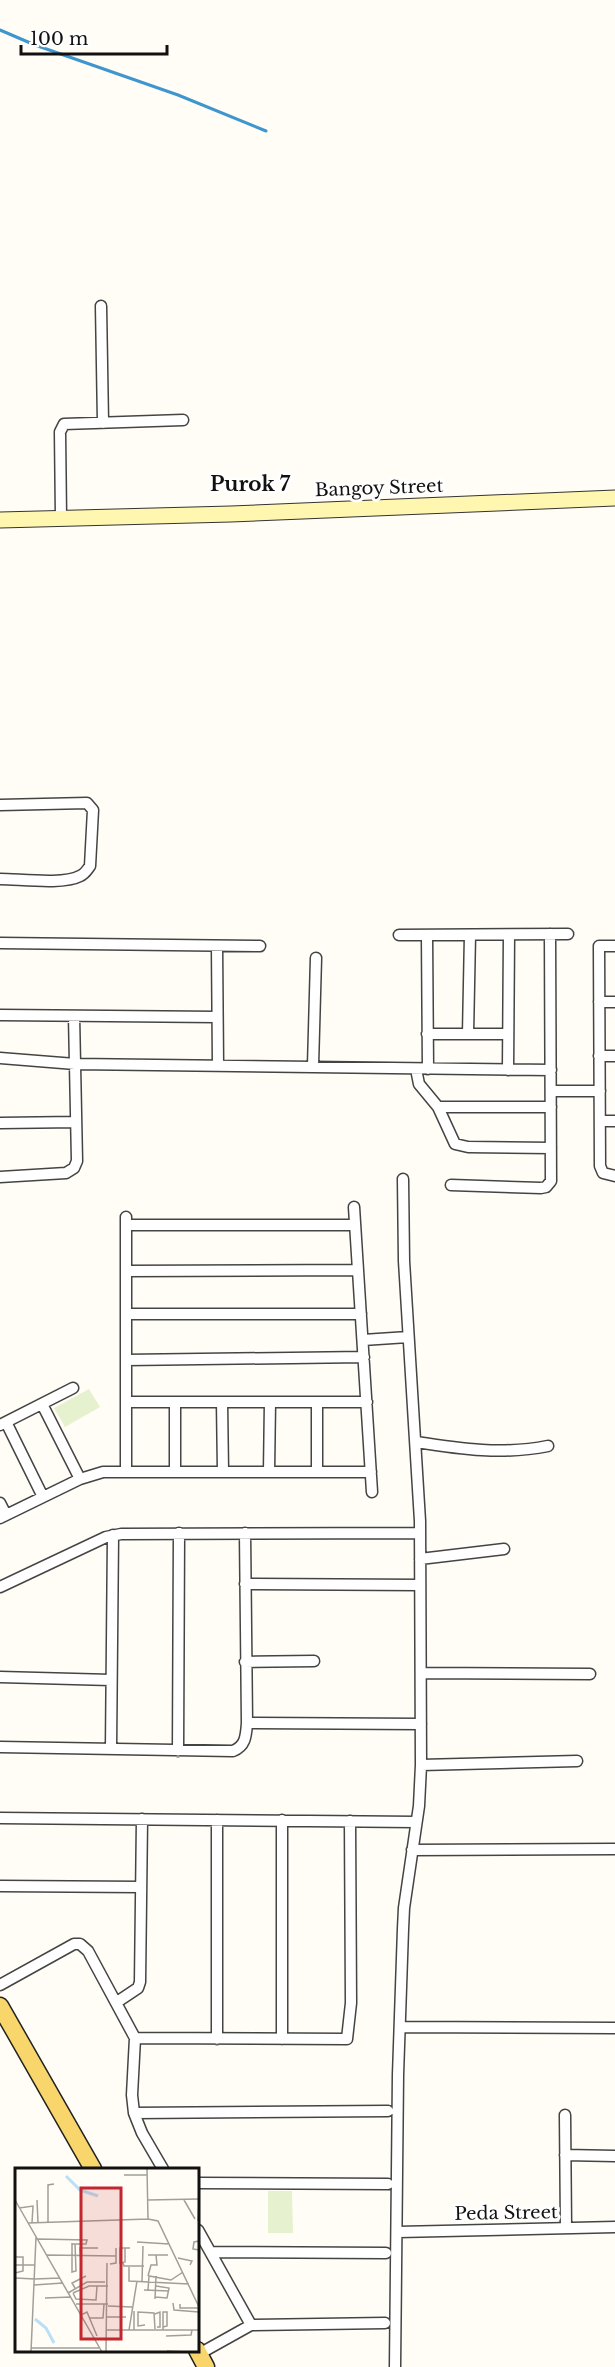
<svg xmlns="http://www.w3.org/2000/svg" width="615" height="2367" font-family="'Libre Baskerville',serif">
<style>
.pitch{fill:#e6f2cf}
.lines{fill:none;stroke-linecap:round;stroke-linejoin:round}
.stream{stroke:#3f96cf;stroke-width:3}
.street-casing{stroke:#444;stroke-width:13}
.secondary-casing{stroke:#333;stroke-width:17}
.primary-casing{stroke:#222;stroke-width:19}
.street{stroke:#fff;stroke-width:10}
.secondary{stroke:#fff6b0;stroke-width:15}
.primary{stroke:#f9d66b;stroke-width:16}
.labels{text-anchor:middle;stroke-width:6;stroke-linejoin:round;paint-order:stroke}
.street-label{font-size:18px;fill:#111;stroke:#fff}
.neighbourhood-label{font-size:20px;font-weight:bold;fill:#111;stroke:#fff}
.inset-river{fill:none;stroke:#b9e0f7;stroke-width:3}
.inset-road{fill:none;stroke:#a09f9a;stroke-width:1.5}
.view{fill:#c4262e;fill-opacity:0.15;stroke:#c4262e;stroke-width:3}
.inset-edge{fill:none;stroke:#111;stroke-width:3}
</style>
<rect width="100%" height="100%" fill="#fffdf5"/>
<!-- pitch -->
<path class="pitch" d="M89 1389 100 1407 65 1427 54 1408Z
M268 2191H292L293 2233H268Z"/>
<g class="lines">
<!-- stream -->
<path class="stream" d="M0 30 35 45 178 95 266 131"/>
<!-- street casing -->
<g class="street-casing">
<path id="street" d="M101 306 103 423
M61 518 60 432 64 424 183 420
M0 805 87 803 93 810 90 866C87 870 85 874 80 876 63 885 20 879 0 879
M399 935 568 934
M427 935 428 1069
M0 943 260 946
M217 946 218 1065
M615 946H599L600 1166 603 1173 615 1176
M599 1002H615
M0 1015 217 1017
M427 1034H508
M468 1034 470 935
M599 1056H615
M0 1058 75 1064 551 1070
M313 1066 316 958
M416 1069 419 1084 438 1107 455 1144 468 1147 551 1148
M508 1070 509 935
M551 1091H600
M438 1107H551
M600 1121H615
M0 1123 76 1122
M0 1177 66 1173 74 1168 77 1161 74 1016
M451 1185 541 1188 546 1187 551 1181 550 934
M354 1207 372 1492
M126 1225H355
M126 1271 358 1270
M126 1314H361
M363 1340 408 1337
M126 1360 364 1357
M126 1402H367
M175 1402V1472
M222 1402 223 1472
M42 1404 80 1479
M6 1422 43 1497
M0 1425 73 1388
M416 1442C461 1449 503 1455 548 1446
M126 1472V1217
M269 1472 270 1402
M317 1472V1402
M0 1503 6 1515
M0 1518 80 1479 103 1472H371
M420 1559 504 1549
M245 1584 420 1585
M0 1587 106 1537 121 1534 420 1533
M245 1662 314 1661
M421 1673 590 1674
M0 1677 111 1680
M247 1723 421 1724
M0 1747 233 1751C246 1746 246 1735 247 1723L245 1533
M111 1748 113 1535
M178 1751 179 1533
M421 1765 577 1761
M0 1818 416 1822
M282 1820V2039
M412 1850 615 1849
M0 1886 141 1887
M0 1985 74 1944H80L88 1951 135 2038 132 2095 134 2113 142 2133 163 2169
M117 2002 138 1988 140 1982 142 1819
M401 2027 615 2028
M135 2038 347 2039 351 2003 350 1821
M217 2039V1820
M134 2113 388 2111
M565 2115 566 2228
M565 2155 615 2156
M198 2183 388 2184
M198 2230 251 2325
M398 2232 615 2227
M211 2252 386 2253
M199 2354 251 2325 385 2323
M395 2367 398 2075 403 1929 404 1908 419 1806 421 1765 420 1521 404 1261 403 1179"/>
</g>
<!-- secondary casing -->
<g class="secondary-casing">
<path id="secondary" d="M0 520 231 514 615 498"/>
</g>
<!-- primary casing -->
<g class="primary-casing">
<path id="primary" d="M0 2006 93 2169
M197 2350 206 2367"/>
</g>
<!-- street -->
<use href="#street" class="street"/>
<!-- secondary -->
<use href="#secondary" class="secondary"/>
<!-- primary -->
<use href="#primary" class="primary"/>
</g>
<g class="labels">
<!-- street labels -->
<g class="street-label">
<text transform="translate(379 488) rotate(-2)" y="6">Bangoy Street</text>
<text transform="translate(506 2213) rotate(-1)" y="6">Peda Street</text>
</g>
<!-- neighbourhood labels -->
<g class="neighbourhood-label">
<text x="250" y="491">Purok 7</text>
</g>
</g>
<!-- overview -->
<g transform="translate(15 2168)">
<rect width="184" height="184" fill="#fffdf5"/>
<path class="inset-river" d="M51 8 65 22 83 28M20 151 31 160 39 175"/>
<path class="inset-road" d="M109 7H132M0 32 87 184M22 32 23 55M133 32 184 31M169 32 180 51M4 40 18 38 17 55M133 51 143 53 184 139M183 53 184 34M33 54V17L39 16M13 55 133 51 132 1M23 71 72 72 71 76H57M184 73 179 74 178 81 184 82M122 74 154 76M57 75V104L61 103 60 76M110 80V94L105 95V80H115M32 87 101 88M133 87H153M0 89H8V103L0 105M163 90 177 93 175 97M66 95 65 80H83M108 95 109 98H129M95 96 101 95V80M0 97H20M114 99V113L174 116M133 108 136 97H142L141 87M0 110 20 111M20 111 45 110M127 114 128 78M19 117 48 115M60 120 57 115 71 108M129 122 154 123M133 122 134 108 156 112 168 104M53 125 72 114H90M58 125 61 131 81 132 82 118M58 125 74 118H93M140 129 152 130 154 120 141 118M30 130 56 129M140 131 141 108M158 135 159 142 184 144M61 136H93M165 136V140H184M93 138 117 139M140 146 145 144V159H142M66 147 72 144 82 168M92 149H111M75 150H88L89 136M130 157 123 158V144L139 145 140 161M92 162H184M114 162 122 113M119 162V143M148 162V144H152V158L148 159M151 168 176 167 177 162M16 180H84M152 183 171 184M16 184 21 69M91 184 92 95"/>
<path class="view" d="M66 20H106V171H66Z"/>
<rect width="184" height="184" class="inset-edge"/>
</g>
<!-- scale -->
<path d="M21 45v9h146v-9" fill="none" stroke="#111111" stroke-width="3"/>
<text x="30" y="45" font-size="18" fill="#111111" stroke="#ffffff" stroke-width="4.5" paint-order="stroke">100 m</text>
</svg>
